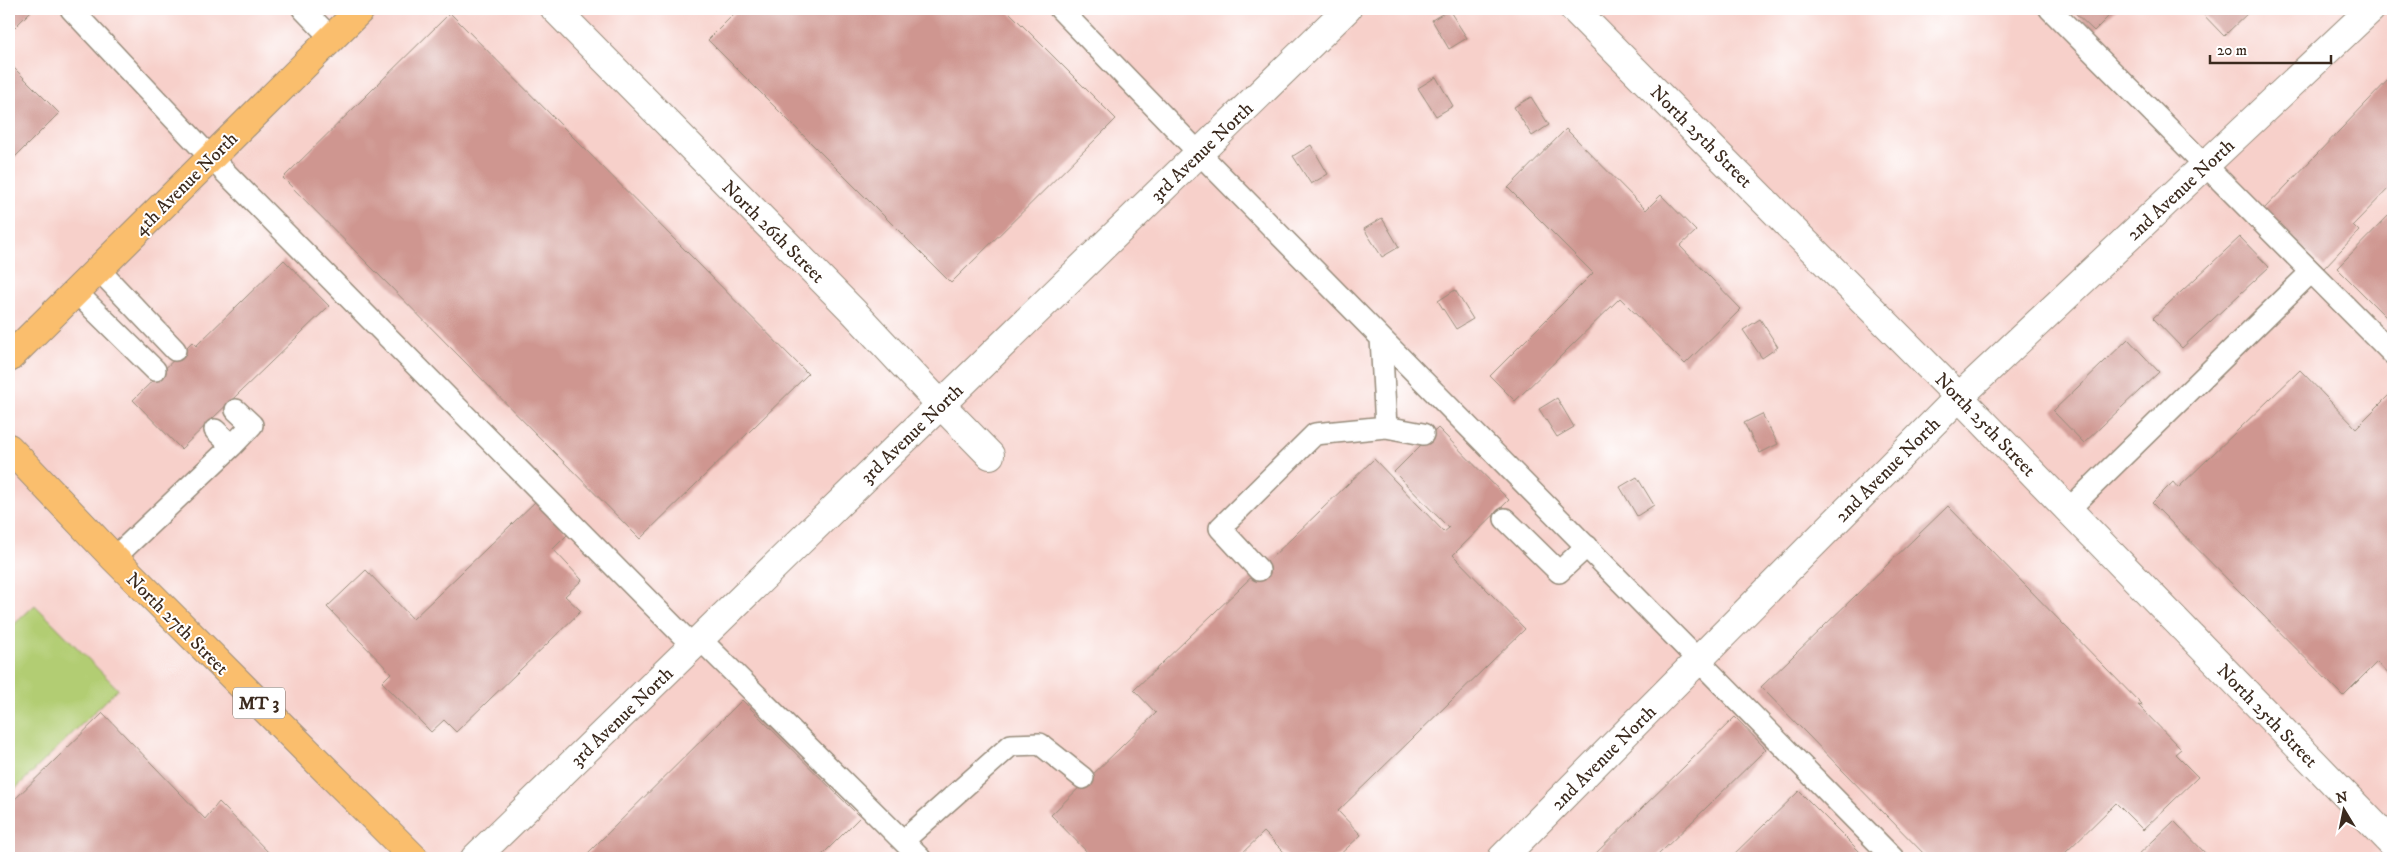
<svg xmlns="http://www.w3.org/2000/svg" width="2402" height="867" font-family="'IM FELL DW Pica',serif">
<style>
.built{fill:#f7d0ca}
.green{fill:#b2cd73;stroke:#767c48}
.building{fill:#cf9690}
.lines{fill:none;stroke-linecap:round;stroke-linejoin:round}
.service-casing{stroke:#978b7a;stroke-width:24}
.minor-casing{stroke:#978b7a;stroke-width:30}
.tertiary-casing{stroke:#978b7a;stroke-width:30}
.primary-casing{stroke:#978b7a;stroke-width:30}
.service{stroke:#fff;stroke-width:21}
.minor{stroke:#fff;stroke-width:28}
.tertiary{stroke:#fff;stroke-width:28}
.primary{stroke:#fabe6d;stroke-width:28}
.labels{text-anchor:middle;stroke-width:4;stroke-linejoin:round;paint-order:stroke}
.shield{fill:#fff;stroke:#766a62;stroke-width:1}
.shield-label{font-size:18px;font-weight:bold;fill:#3b2a1e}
.street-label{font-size:19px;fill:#3b2a1e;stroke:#fff}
</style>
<rect width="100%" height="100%" fill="#fff"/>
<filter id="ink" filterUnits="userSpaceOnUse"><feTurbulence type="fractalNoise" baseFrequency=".02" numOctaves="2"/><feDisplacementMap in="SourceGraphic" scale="10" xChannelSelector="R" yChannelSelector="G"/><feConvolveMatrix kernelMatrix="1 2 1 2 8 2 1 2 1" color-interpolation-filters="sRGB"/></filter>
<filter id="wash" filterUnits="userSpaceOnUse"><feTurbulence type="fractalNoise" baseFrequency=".0096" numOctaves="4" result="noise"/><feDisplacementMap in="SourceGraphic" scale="20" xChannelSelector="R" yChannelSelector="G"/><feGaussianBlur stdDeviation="1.12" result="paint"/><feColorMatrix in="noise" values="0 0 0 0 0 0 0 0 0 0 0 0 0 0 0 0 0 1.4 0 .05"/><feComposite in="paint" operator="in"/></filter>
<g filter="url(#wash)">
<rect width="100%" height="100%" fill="#f3ecd7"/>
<!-- built -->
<path class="built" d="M9 9H2393V858H9Z"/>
<!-- green -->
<path class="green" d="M35 605 118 689 9 795V629Z"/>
<g id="blocks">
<!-- building -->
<path class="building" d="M9 9H33L9 33Z
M739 9H1006L1116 119 951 283 708 40Z
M2071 9H2116L2094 31Z
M2198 9H2252L2224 36Z
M1449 10 1467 38 1449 49 1432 20Z
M450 13 808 374 640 539 283 178Z
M9 63 59 113 9 163Z
M2393 75V184L2353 225 2359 231 2324 268 2263 210Z
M1436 77 1453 106 1436 116 1418 88Z
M1531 97 1549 125 1532 136 1514 107Z
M1566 129 1646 210 1661 195 1696 231 1680 246 1741 309 1685 364 1620 298 1515 401 1490 376 1593 273 1508 188Z
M1311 145 1328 174 1311 184 1293 156Z
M2393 211V324L2337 268Z
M1382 218 1399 247 1382 257 1364 229Z
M2240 237 2269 267 2182 348 2153 318Z
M284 260 329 306 181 449 133 400 192 342 196 346Z
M1455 290 1473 319 1456 329 1438 301Z
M1760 319 1778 347 1762 358 1743 330Z
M2128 339 2159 372 2084 443 2053 411Z
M2300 370 2356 428 2393 391V679L2377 662 2343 696 2152 503 2173 482 2178 488Z
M1557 398 1574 427 1557 437 1539 409Z
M1762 414 1778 444 1760 453 1744 423Z
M1438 428 1509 500 1453 555 1525 629 1338 811 1361 835 1336 858H1290L1264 832 1237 858H1093L1051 815 1156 713 1134 690 1374 459 1444 532 1449 528 1394 472Z
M1637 477 1654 505 1637 516 1620 487Z
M537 500 568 534 553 549 582 580 565 596 581 611 456 732 444 720 431 732 382 682 391 673 327 607 366 570 413 619Z
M1948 506 2143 706 2138 705 2181 749 2175 754 2198 777 2143 830 2116 803 2060 858H1928L1761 687Z
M742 700 860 817 819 858H583Z
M103 713 205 819 219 802 274 858H9V805Z
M1735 717 1766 749 1655 858H1591Z
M1799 791 1866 858H1730Z
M2174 821 2210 858H2135Z"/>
</g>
</g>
<g filter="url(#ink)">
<use href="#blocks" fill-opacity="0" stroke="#978b7a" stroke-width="1"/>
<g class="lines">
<!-- service casing -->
<g class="service-casing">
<path id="service" d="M71 9 211 158 693 646
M303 9 331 38
M1060 9 1199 153 1893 858
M2050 9 2393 354
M98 269 175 350
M76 292 155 370
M1381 338 1386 427
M232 446 252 425 236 410
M2069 509 2311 272
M1505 519 1559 572 1587 546
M114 558 232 446 215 430
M1259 570 1220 528 1315 434 1386 427 1423 434
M700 639 920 858
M903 841 1011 745 1040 744 1083 778"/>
</g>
<!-- minor casing -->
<g class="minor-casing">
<path id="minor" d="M941 405 990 455
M475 858 1347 9
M1502 858 1959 397 2371 9"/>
</g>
<!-- tertiary casing -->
<g class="tertiary-casing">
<path id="tertiary" d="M555 9 853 311 941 405
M1574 9 1959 397 2393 844"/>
</g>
<!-- primary casing -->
<g class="primary-casing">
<path id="primary" d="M9 358 361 9
M9 448 114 558 414 858"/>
</g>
<!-- service -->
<use href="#service" class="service"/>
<!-- minor -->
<use href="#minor" class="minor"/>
<!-- tertiary -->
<use href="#tertiary" class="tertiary"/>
<!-- primary -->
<use href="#primary" class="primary"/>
</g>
</g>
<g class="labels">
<!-- shield labels -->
<rect class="shield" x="233" y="687.5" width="52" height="31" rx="4"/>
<g class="shield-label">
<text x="259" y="709">MT 3</text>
</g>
<!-- street labels -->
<g class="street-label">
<text transform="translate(1702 136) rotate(45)" y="7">North 25th Street</text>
<text transform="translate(1201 151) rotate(-44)" y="7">3rd Avenue North</text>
<text transform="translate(185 183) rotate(-45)" y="7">4th Avenue North</text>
<text transform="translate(2180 189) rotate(-43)" y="7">2nd Avenue North</text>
<text transform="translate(774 231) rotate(45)" y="7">North 26th Street</text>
<text transform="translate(1986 424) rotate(46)" y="7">North 25th Street</text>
<text transform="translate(911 433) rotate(-44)" y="7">3rd Avenue North</text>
<text transform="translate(1887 469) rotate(-45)" y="7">2nd Avenue North</text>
<text transform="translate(178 623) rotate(45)" y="7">North 27th Street</text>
<text transform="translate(2268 715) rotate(46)" y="7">North 25th Street</text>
<text transform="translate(621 716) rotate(-44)" y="7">3rd Avenue North</text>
<text transform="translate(1603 757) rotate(-45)" y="7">2nd Avenue North</text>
</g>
</g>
<!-- margin -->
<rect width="2402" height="867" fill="none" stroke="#fff" stroke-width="30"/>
<!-- north arrow -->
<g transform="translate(2344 810) rotate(350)" stroke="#ffffff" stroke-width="4" paint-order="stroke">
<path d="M0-4L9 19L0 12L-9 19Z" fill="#3b2a1e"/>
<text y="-8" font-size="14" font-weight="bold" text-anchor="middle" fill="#3b2a1e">N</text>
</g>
<!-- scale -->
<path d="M2210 55v8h121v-8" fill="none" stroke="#3b2a1e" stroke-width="2.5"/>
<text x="2217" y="55" font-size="15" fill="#3b2a1e" stroke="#ffffff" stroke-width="4" paint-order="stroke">20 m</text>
</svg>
